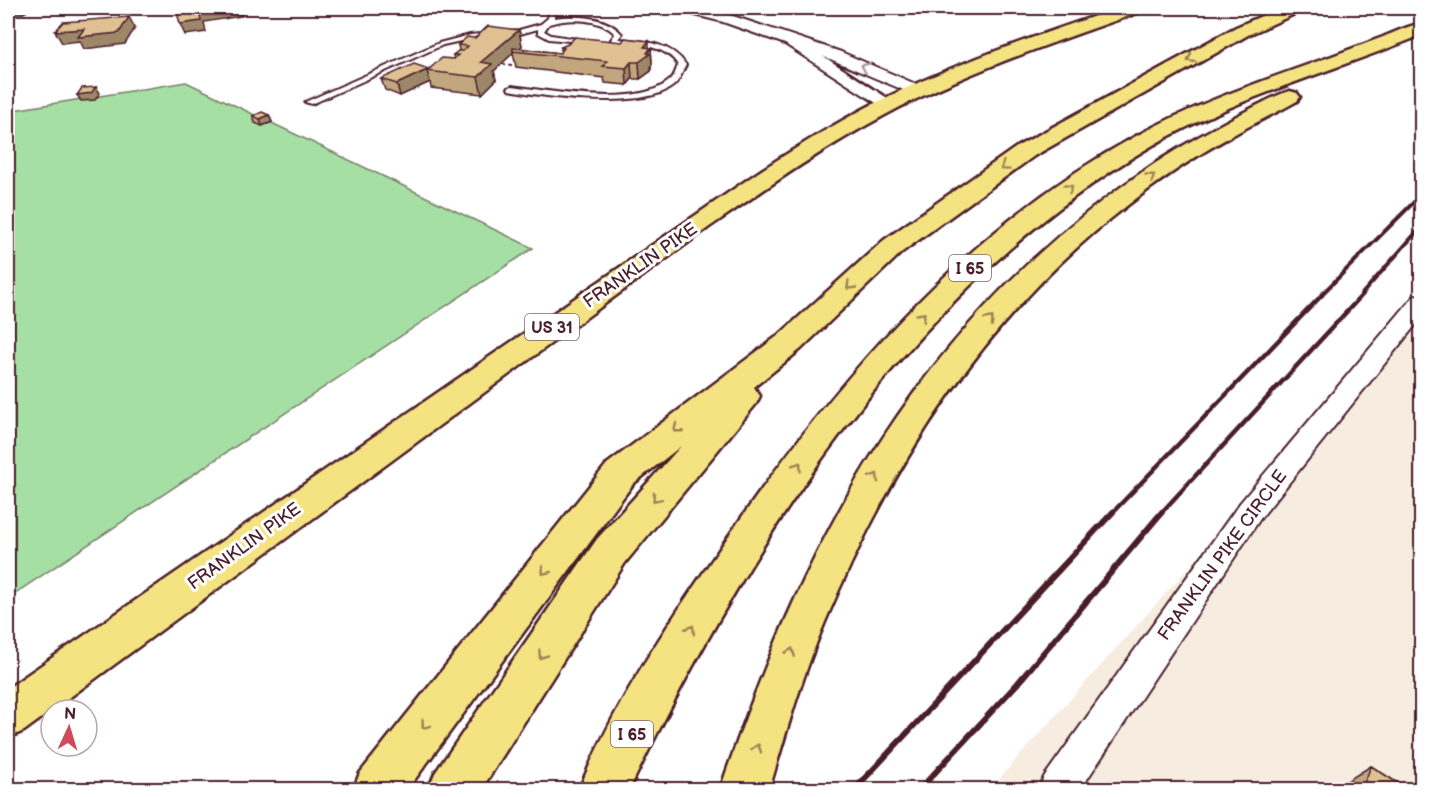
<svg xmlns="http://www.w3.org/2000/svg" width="1429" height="797" font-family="'Balsamiq Sans',sans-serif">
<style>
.built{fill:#f6ecdf}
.green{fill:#a6dfa4;stroke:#787f68;stroke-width:1.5}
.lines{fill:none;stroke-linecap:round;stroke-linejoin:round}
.service-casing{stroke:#4a1f2b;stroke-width:4}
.minor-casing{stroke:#4a1f2b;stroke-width:4}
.primary-casing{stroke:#4a1f2b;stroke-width:5}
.motorway-casing{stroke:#4a1f2b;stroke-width:5}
.path{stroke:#4a1f2b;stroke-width:2;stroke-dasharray:3 3;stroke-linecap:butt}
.service{fill:#fff;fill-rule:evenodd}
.minor{fill:#fff;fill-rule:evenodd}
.primary{fill:#f5e382;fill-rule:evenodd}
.motorway{fill:#f5e382;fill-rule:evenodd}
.rail-far2{stroke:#4a1f2b;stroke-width:4}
.rail-far1{stroke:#4a1f2b;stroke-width:4.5}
.rail{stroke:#4a1f2b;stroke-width:6}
.wall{fill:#c1a67e;stroke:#4a1f2b;stroke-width:1.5}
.shaded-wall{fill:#9d8767;stroke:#4a1f2b;stroke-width:1.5}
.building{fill:#e0c193;stroke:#4a1f2b;stroke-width:1.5}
.oneway{stroke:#a08156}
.oneway2{stroke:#ae9aa0}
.labels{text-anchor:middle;stroke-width:6;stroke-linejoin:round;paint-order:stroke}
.shield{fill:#fff;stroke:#80626b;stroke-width:1.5}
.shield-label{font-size:16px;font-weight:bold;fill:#4a1f2b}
.street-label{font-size:18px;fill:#4a1f2b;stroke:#fff}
</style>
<rect width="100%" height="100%" fill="#fff"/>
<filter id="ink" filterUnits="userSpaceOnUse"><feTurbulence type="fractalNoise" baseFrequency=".0167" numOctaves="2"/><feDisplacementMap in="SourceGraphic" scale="12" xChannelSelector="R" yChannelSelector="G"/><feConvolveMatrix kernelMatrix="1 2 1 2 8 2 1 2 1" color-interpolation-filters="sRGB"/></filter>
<g filter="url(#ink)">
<!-- built -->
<path class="built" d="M1421 309V789H990Z"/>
<!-- green -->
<path class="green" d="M186 82 533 248 8 598V111Z"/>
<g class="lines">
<!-- service casing -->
<g class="service-casing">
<path id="service" d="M550 8H556L554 18C577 15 606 16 622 34L618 39C643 41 671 42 686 65 683 70 681 77 677 82 653 112 545 97 509 90L508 88 512 86C551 91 637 108 669 81 674 78 676 70 678 65 665 44 637 45 615 43L613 45H609L608 44 615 34C600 18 569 18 549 24L544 31 551 35 590 41V43L549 39 538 33V29L520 34 470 39 443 45 312 104 305 102 439 43 470 35 519 30 541 24 548 18Z"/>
</g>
<!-- minor casing -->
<g class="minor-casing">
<path id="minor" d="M8 8H30L23 12H8Z
M677 8H698L733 16 841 52 925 88 927 91 919 96 913 94 823 56 898 105 896 108H884L785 44 723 22 679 11Z
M1422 294V317L1260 519 1080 790H1038L1044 777 1240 503 1414 296Z"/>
</g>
<!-- primary casing -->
<g class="primary-casing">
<path id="primary" d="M1119 8H1143L1140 12C1054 42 966 72 885 115 823 148 766 188 708 228L24 731 8 738V688L757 173C794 149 832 125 871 105 950 65 1035 36 1119 8Z"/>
</g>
<!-- motorway casing -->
<g class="motorway-casing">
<path id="motorway" d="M1280 8H1302L1299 12 1248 35 1034 156 902 252 801 349 754 387 760 396 756 404 625 563 481 790H428L435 773 597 539 681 446 633 484 407 790H353L360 773 607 464 779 335 884 240 1018 146 1236 27Z
M1422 23V35C1331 72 1233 98 1148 148 906 292 750 542 629 790H579C614 704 667 625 719 550 830 387 960 232 1136 136 1191 106 1251 85 1310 64 1335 55 1359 46 1383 37 1395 32 1408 26 1422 23Z
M1290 91 1297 93 1300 97 1297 101C1276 113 1254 123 1233 135 1195 156 1158 181 1124 208 986 315 892 463 825 622 802 676 786 733 769 790H720C808 532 921 319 1154 164 1187 142 1221 124 1256 106 1267 101 1278 94 1290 91Z"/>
</g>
<!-- path -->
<path class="path" d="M503 64 520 66"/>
<!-- service -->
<use href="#service" class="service"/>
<!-- minor -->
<use href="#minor" class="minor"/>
<!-- primary -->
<use href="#primary" class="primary"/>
<!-- motorway -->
<use href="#motorway" class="motorway"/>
<!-- rail-far2 -->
<path class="rail-far2" d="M1321 295 1422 194
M1361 295 1422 226"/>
<!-- rail-far1 -->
<path class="rail-far1" d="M1112 513 1323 294
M1161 513 1363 294"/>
<!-- rail -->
<path class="rail" d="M854 790 1113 512
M919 790 1017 684 1162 512"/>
</g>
<!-- wall -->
<path class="wall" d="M347 8H372L371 9Z
M519 30 522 46 519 48 560 53 561 51V47L651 48 652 64 651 66V71L640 79H632L627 85 605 83 604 78 516 67 513 53 494 71 496 80 482 94 431 88 430 82 400 96 385 90 381 79 428 69 454 59 453 55 459 51 458 45 475 38Z
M269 115 272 122 262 126 255 123 253 116Z
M1371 766 1407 789H1343L1347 781Z"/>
<!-- shaded-wall -->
<path class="shaded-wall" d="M221 8H240L242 16 204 22 206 32 185 35 180 24 199 11Z
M129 17 135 28 125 44 84 49 80 41 62 43 55 31 84 29Z
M519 30 522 46 516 51H513V53L494 71 496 80 482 94 478 77 481 62Z
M649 41V50L651 48 652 64 651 66V71L640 79 639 62 644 47Z
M631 62 632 79 627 85 626 68Z
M429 69 427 71 430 82 400 96 397 84Z
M96 87 100 93 95 100 81 101 77 95Z
M269 115 272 122 262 126 260 119Z"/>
<!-- building -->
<path class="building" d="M176 8H221L199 11 201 21 180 24Z
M129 17 119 33 78 37 84 29 55 31 63 22Z
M488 26 519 30 481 62 492 64 478 77 427 71 442 58 454 59 458 55H453L458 51H463L468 46 458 45 467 37 475 38Z
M575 37 622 42 625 38 649 41 644 47 651 48 647 53 650 54 639 62H631L626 68 603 66 607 61 513 51V48L560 53 564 48 561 47 568 44Z
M414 64 429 69 397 84 381 79Z
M96 87 91 93 77 95 82 88Z
M262 112 269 115 260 119 253 116Z
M1371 766 1407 789H1362Z"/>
<!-- one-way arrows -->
<defs><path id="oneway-chevron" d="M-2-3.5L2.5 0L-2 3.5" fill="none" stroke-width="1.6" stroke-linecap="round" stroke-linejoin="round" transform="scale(1.5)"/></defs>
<g class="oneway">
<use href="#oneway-chevron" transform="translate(1191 59) rotate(151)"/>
<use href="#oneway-chevron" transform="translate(1004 167) rotate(145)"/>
<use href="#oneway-chevron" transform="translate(1151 177) rotate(-36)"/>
<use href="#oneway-chevron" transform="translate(1069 188) rotate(-35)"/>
<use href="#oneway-chevron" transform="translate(850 286) rotate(137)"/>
<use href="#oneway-chevron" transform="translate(922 316) rotate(-47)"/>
<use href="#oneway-chevron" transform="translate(990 320) rotate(-49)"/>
<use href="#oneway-chevron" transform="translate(677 429) rotate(142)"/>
<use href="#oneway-chevron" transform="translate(798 466) rotate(-55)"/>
<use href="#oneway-chevron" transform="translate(875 477) rotate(-59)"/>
<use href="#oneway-chevron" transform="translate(656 498) rotate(131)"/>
<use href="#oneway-chevron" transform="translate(545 571) rotate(128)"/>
<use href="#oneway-chevron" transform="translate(691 629) rotate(-58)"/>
<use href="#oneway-chevron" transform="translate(791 652) rotate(-68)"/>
<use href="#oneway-chevron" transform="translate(542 655) rotate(124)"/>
<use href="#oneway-chevron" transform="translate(425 725) rotate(128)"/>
<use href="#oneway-chevron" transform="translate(757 748) rotate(-72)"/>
</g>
<use class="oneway2" href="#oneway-chevron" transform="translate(865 67) rotate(-157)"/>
</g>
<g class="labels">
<!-- shield labels -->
<g class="shield">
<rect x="949" y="255" width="42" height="26" rx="4.5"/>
<rect x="525" y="314" width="54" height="26" rx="4.5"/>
<rect x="611" y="721" width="42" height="26" rx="4.5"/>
</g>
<g class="shield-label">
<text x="970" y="274">I 65</text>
<text x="552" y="333">US 31</text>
<text x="632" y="740">I 65</text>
</g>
<!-- street labels -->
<g class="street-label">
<text transform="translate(640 265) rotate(-35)" y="6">FRANKLIN PIKE</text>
<text transform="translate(244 546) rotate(-36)" y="6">FRANKLIN PIKE</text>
<text transform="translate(1222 555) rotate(-54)" y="6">FRANKLIN PIKE CIRCLE</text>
</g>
</g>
<!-- margin -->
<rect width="1429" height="797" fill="none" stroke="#fff" stroke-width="30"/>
<rect x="15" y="15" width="1399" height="767" fill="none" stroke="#4a1f2b" stroke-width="2" filter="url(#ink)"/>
<!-- north arrow -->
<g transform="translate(69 728) rotate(4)"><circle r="28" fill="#ffffff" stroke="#b7a5aa" stroke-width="1.5"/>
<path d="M0-4.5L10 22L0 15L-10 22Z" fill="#d1495b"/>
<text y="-9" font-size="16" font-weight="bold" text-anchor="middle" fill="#4a1f2b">N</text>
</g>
</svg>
